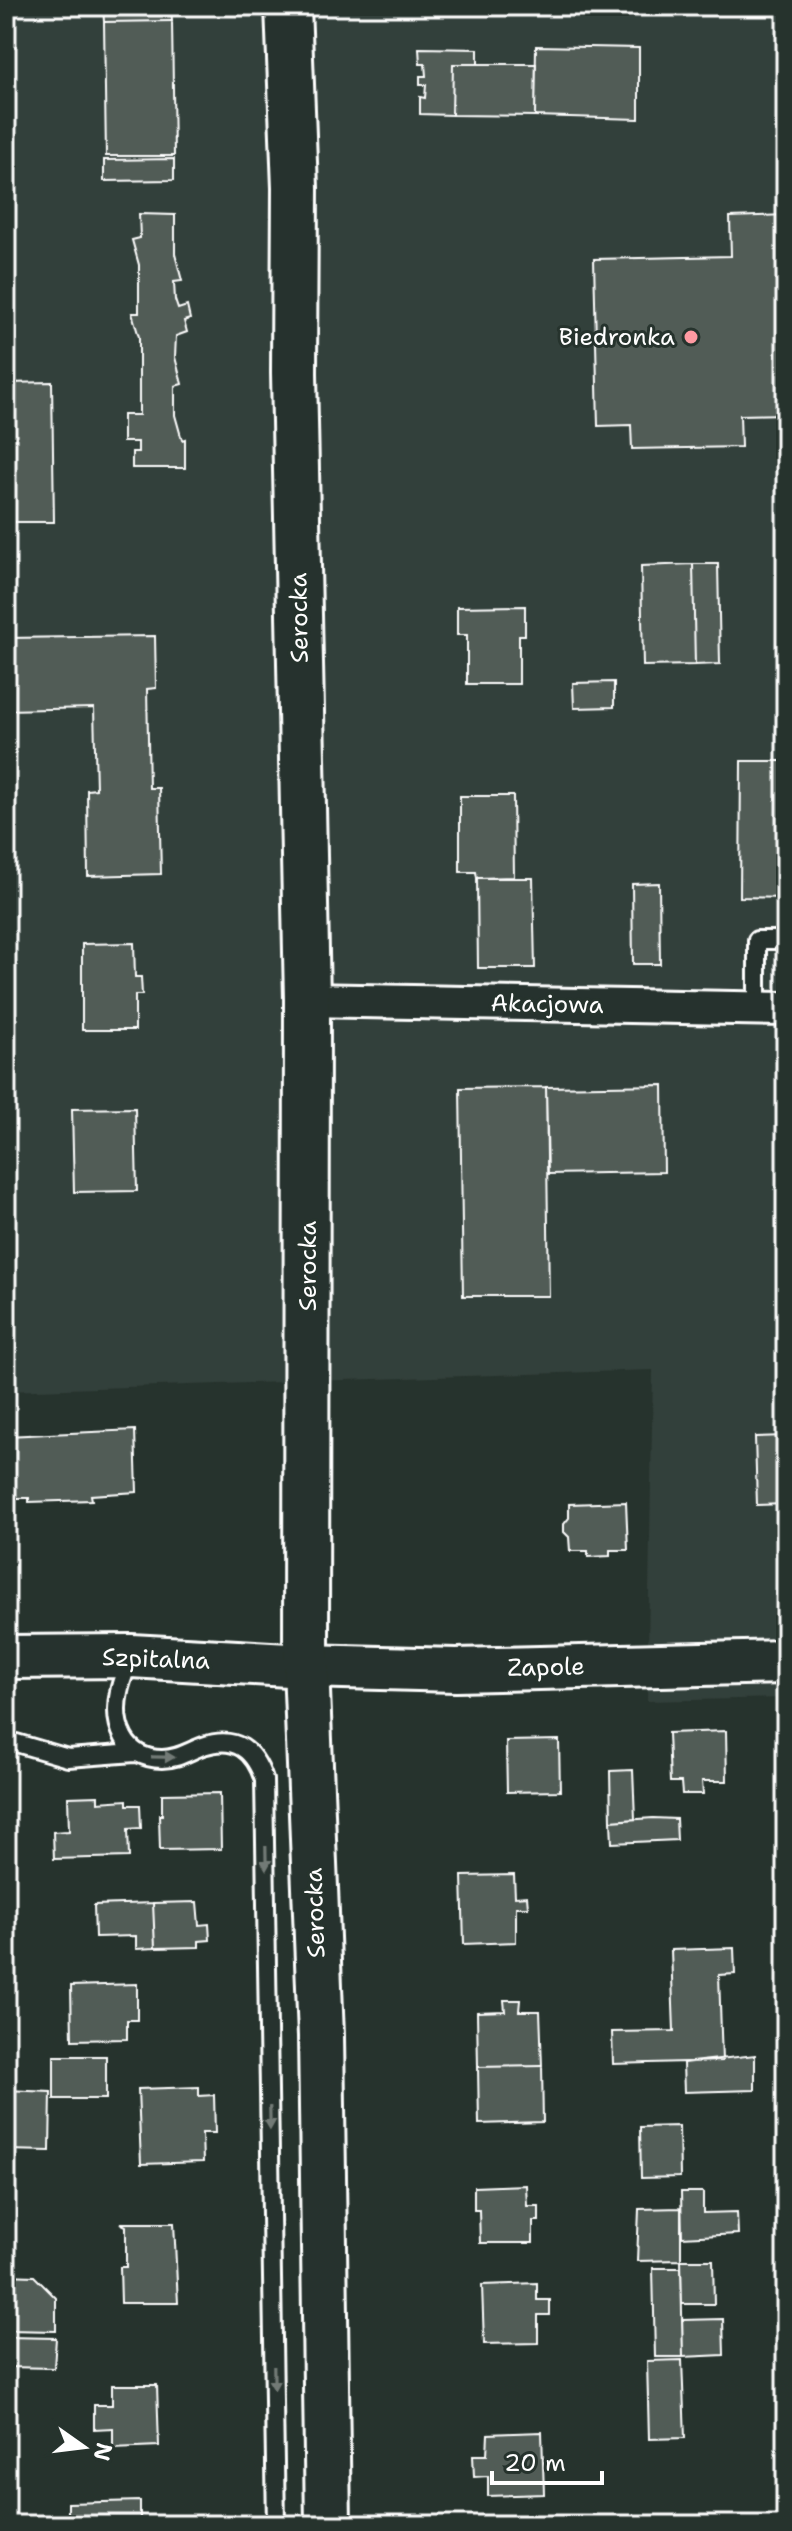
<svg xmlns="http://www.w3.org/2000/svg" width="792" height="2531" font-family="'Shantell Sans',sans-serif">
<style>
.built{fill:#333f3a}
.building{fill:#515c57;stroke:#fff;stroke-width:2}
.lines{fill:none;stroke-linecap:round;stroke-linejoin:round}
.service-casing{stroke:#fff;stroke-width:22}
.minor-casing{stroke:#fff;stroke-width:38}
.tertiary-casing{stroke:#fff;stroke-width:48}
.primary-casing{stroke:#fff;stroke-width:50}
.service{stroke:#26332d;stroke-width:16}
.minor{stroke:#26332d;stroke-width:32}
.tertiary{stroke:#26332d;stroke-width:42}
.primary{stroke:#26332d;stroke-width:44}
.oneway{fill:#727a76}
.poi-dot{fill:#ff9aa2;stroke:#26332d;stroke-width:3}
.labels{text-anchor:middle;stroke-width:6;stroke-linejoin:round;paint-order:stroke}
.poi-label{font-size:24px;fill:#fff;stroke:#26332d;text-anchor:end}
.street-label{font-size:24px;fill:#fff;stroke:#26332d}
</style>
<rect width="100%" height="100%" fill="#26332d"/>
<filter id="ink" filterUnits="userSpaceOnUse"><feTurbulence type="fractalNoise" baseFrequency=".0125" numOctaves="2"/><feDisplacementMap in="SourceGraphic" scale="16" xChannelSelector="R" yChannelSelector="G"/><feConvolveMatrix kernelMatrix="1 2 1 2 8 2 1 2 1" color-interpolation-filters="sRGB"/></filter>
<g filter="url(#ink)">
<!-- built -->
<path class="built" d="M6 6H786V1698L647 1701 653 1370 6 1391Z"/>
<!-- building -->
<path class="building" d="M103 6H171L172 21 104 22Z
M172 21 174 156H106L104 22Z
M536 46 639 48V119L535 116Z
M419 48 478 49V64H453L452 115 420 114V97L425 98 426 85H420V76H426L425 64H420Z
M453 64H536L535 116 452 115Z
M174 159V180L104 181V160Z
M139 214 175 215V254L182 281 174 282 175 300 178 309 187 306 190 319 184 321 187 332 176 336 175 357 182 384 175 386V415L182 440 185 439V468H132V452H138V442H123V415H139V337L132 313H139V265L132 240 140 238Z
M786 215V414L740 415 741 447 632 449 631 425 598 426 594 259 731 256 730 217Z
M52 382 54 522H6V383Z
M693 564 695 665 643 666 641 566Z
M693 564H718L720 664 695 665Z
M525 606V635H519V684H467V635H457V607Z
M155 636 156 688 147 689 149 788H159L161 874 88 876 87 790 96 789 94 708 6 710V638Z
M614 682V707L574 708 573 683Z
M741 761H786V898L740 897Z
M460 796H513L514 877 477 878 476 872H460Z
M477 878H533L535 968H478Z
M659 883 660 964H633L632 884Z
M134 943 135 977H141L142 995H135V1030H82V944Z
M784 1082H786V1349Z
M663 1085 664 1172 548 1174 546 1087Z
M546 1087 549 1296H463L460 1088Z
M135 1108 137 1191 74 1192 72 1109Z
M135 1430 137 1492 91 1495 92 1500 29 1502V1498H6V1436Z
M785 1436 786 1504 757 1505 755 1437Z
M626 1502 628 1550H610V1556L588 1557V1551H570L569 1537 564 1532V1524L569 1518V1504Z
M726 1731 727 1781H702L703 1794H682L681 1782H670L668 1733Z
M559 1740 560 1791 507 1792 506 1741Z
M633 1770 635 1819 611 1821 610 1771Z
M220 1793 221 1849 160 1850 159 1815H162V1794Z
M98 1796V1802L127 1800V1805H140L141 1828 128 1829 129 1857 54 1859 53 1832 69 1831 68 1797Z
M653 1818 676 1819 677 1840 612 1843 611 1821Z
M514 1875 515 1897 527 1896 528 1907H516V1942L464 1944 462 1876Z
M197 1902 199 1925 209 1924 210 1940 199 1941V1947L155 1948 153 1903Z
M153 1903 155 1948 136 1949V1936L95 1937 94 1905Z
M734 1948 735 1974 719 1975 722 2061 613 2064 612 2032 674 2031 671 1950Z
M137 1984V2020H127V2039L72 2040 71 1986Z
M504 2000H520L519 2011H540L542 2066 478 2067 477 2012 505 2011Z
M755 2055V2090L684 2092 683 2063Z
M54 2056H106V2099H54Z
M542 2066 543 2122 479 2124 478 2067Z
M199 2087V2096L214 2095 215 2133H202L203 2162 141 2164 138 2089Z
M6 2090 51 2092 50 2151 6 2150Z
M679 2126 680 2177 641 2178 640 2127Z
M526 2185 527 2206H539V2221H533V2243H480L479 2210H474V2187Z
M681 2192H703V2213L737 2212 738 2234 682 2237Z
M681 2208V2260L637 2261 639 2209Z
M120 2223H174L178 2303H121L120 2267H126V2226Z
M681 2260H713L714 2304H682Z
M653 2268H681L683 2357H655Z
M6 2275 34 2276 56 2298V2331L6 2330Z
M537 2283V2300H550V2315H538V2343L484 2344 482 2285Z
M723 2319 724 2355 683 2357 682 2320Z
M6 2337 56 2338 54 2368 6 2367Z
M682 2360 685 2438 649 2439 647 2361Z
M112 2385H157L159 2446 113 2448V2428L94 2429V2405H112Z
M542 2432 544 2494 488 2496V2476L474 2477 473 2455H487L488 2434Z
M140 2501V2519L158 2518 159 2525H68V2503Z"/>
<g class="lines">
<!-- service casing -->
<g class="service-casing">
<path id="service" d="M757 1008V940H786
M131 1656C127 1668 121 1680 119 1692 112 1724 124 1759 162 1759 178 1759 189 1751 203 1746 236 1735 254 1750 264 1780L276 2525
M6 1740 68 1758 135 1753"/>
</g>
<!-- minor casing -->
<g class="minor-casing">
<path id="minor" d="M307 1000 786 1009"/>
</g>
<!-- tertiary casing -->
<g class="tertiary-casing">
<path id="tertiary" d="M6 1657 131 1656 306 1666 456 1670 786 1662"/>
</g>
<!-- primary casing -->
<g class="primary-casing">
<path id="primary" d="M288 6 295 188 294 373 307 1000 306 1666 321 2036 328 2525"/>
</g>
<!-- service -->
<use href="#service" class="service"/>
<!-- minor -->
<use href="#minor" class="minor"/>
<!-- tertiary -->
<use href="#tertiary" class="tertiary"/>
<!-- primary -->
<use href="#primary" class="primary"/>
</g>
<!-- one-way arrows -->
<defs><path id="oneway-solid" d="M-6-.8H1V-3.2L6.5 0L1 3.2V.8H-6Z" transform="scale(2)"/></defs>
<g class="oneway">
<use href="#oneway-solid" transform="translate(163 1757) rotate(1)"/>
<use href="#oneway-solid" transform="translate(266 1858) rotate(89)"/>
<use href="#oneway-solid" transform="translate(270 2118) rotate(89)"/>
<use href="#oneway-solid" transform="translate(274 2378) rotate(89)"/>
</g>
</g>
<!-- markers -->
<circle class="poi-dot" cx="691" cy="337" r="8"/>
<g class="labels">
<!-- poi labels -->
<g class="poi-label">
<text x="675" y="345">Biedronka</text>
</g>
<!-- street labels -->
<g class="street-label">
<text transform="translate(299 618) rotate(-91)" y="8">Serocka</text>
<text transform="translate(547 1004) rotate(1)" y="8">Akacjowa</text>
<text transform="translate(308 1266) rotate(-90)" y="8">Serocka</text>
<text transform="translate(156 1659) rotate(2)" y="8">Szpitalna</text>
<text transform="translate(546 1667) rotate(-1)" y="8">Zapole</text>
<text transform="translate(315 1913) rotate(-92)" y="8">Serocka</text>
</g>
</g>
<!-- margin -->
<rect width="792" height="2531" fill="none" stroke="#26332d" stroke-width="32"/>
<rect x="16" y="16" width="760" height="2499" fill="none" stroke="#fff" stroke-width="3" filter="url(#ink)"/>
<!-- north arrow -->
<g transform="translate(84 2447) rotate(104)" stroke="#26332d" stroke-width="6" paint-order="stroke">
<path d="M0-6L14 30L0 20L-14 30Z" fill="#ffffff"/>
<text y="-12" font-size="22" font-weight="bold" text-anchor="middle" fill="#ffffff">N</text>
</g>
<!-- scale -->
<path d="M492 2471v12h110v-12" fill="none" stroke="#ffffff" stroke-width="4"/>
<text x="504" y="2471" font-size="24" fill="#ffffff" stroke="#26332d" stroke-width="6" paint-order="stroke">20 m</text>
</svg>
